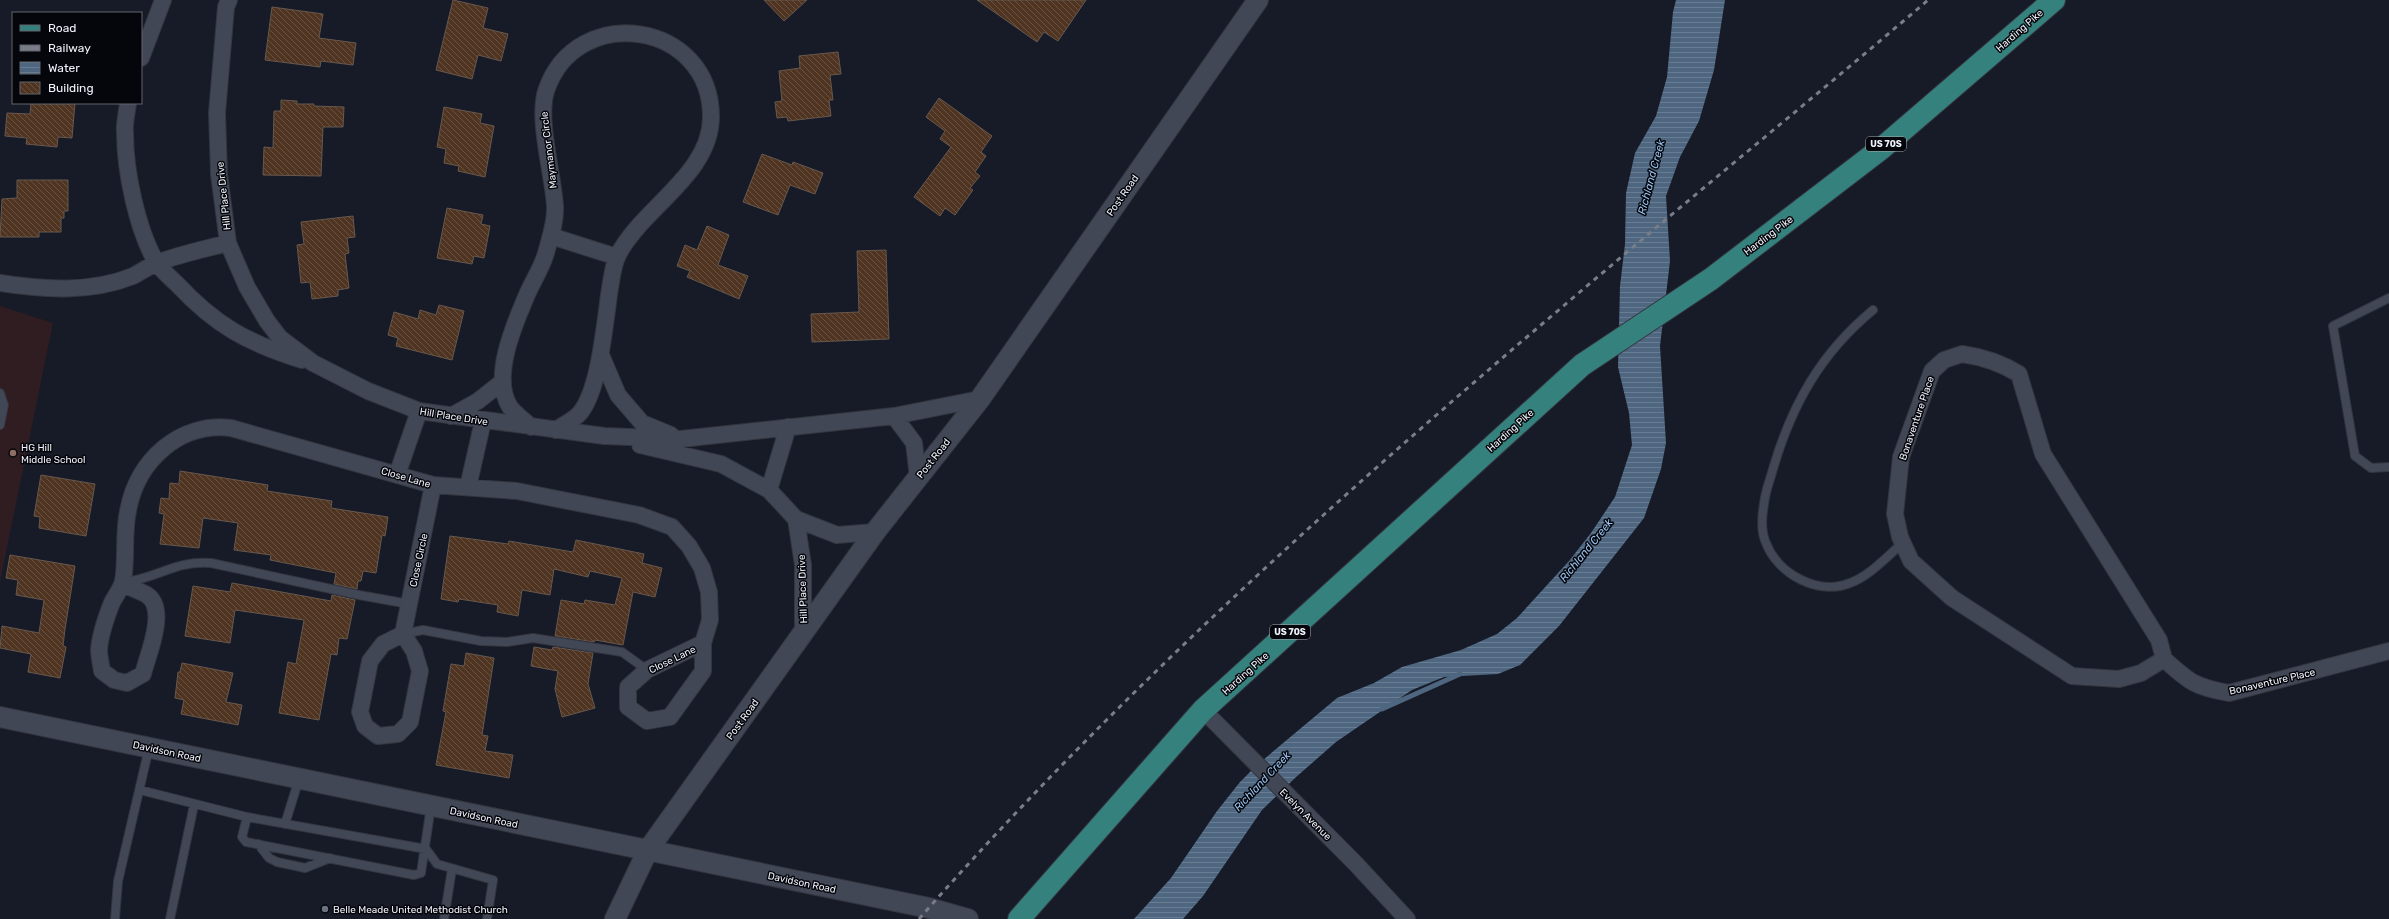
<svg xmlns="http://www.w3.org/2000/svg" width="2389" height="919" font-family="Rubik,sans-serif">
<style>
.commercial{fill:#2f1d21}
.water{fill:url(#water-rules)}
.lines{fill:none;stroke-linecap:round;stroke-linejoin:round}
.stream{stroke:#4e667f;stroke-width:5}
.building{fill:url(#building-back-hatch);stroke:#67584e}
.service-casing{stroke:#33353f;stroke-width:10}
.minor-casing{stroke:#33353f;stroke-width:18}
.tertiary-casing{stroke:#33353f;stroke-width:22}
.primary-casing{stroke:#33353f;stroke-width:24}
.service{stroke:#424756;stroke-width:8}
.minor{stroke:#424756;stroke-width:16}
.tertiary{stroke:#424756;stroke-width:20}
.primary{stroke:#35817d;stroke-width:22}
.rail{stroke:#797d87;stroke-width:3;stroke-dasharray:5 5;stroke-linecap:butt}
.education-dot{fill:#8d6e63;stroke:#05060b;stroke-width:1.5}
.worship-dot{fill:#6b7280;stroke:#05060b;stroke-width:1.5}
.labels{text-anchor:middle;stroke-width:3;stroke-linejoin:round;paint-order:stroke}
.shield{fill:#05060b;stroke:#a9abb3;stroke-width:1}
.shield-label{font-size:9px;font-weight:bold;fill:#eff2fb}
.street-label{font-size:10px;fill:#eff2fb;stroke:#05060b}
.poi-label{font-size:10px;fill:#eff2fb;stroke:#05060b;text-anchor:start}
.water-label{font-size:11px;font-style:italic;fill:#99c3f1;stroke:#05060b}
</style>
<defs>
<pattern id="water-rules" width="6" height="5" patternUnits="userSpaceOnUse"><rect width="6" height="5" fill="#4e667f"/><path d="M0 2.5h6" fill="none" stroke="#687c92"/></pattern>
<pattern id="building-back-hatch" width="6" height="6" patternUnits="userSpaceOnUse"><rect width="6" height="6" fill="#4f3421"/><path d="M-1 5l2 2M0 0l6 6M5-1l2 2" fill="none" stroke="#695242"/></pattern>
</defs>
<rect width="100%" height="100%" fill="#171b27"/>
<!-- commercial -->
<path class="commercial" d="M0 306 53 323 0 582Z"/>
<!-- water -->
<path class="water" d="M1676 0H1725L1714 70 1699 121 1680 157 1666 196 1670 261 1660 346 1666 443 1661 469 1644 518 1559 626 1520 665 1498 674 1444 677 1412 690 1336 742 1295 778 1262 810 1203 896 1183 919H1134L1171 878 1217 811 1240 782 1257 765 1337 698 1374 683 1402 667 1461 650 1497 634 1517 618 1569 561 1591 533 1615 497 1632 445 1629 413 1618 367 1620 286 1625 244 1626 193 1635 153 1656 116 1667 77 1673 12Z"/>
<g class="lines">
<!-- stream -->
<path class="stream" d="M1382 709 1460 674"/>
</g>
<!-- building -->
<path class="building" d="M453 0 488 8 483 28 508 34 501 61 478 55 472 79 436 70Z
M764 0H807L784 21Z
M977 0H1086L1058 41 1044 32 1037 42Z
M272 7 323 14 319 38 356 43 353 65 321 61 320 67 265 60Z
M838 52 841 74 830 75 833 100H829L831 116 788 121 787 117 777 118 775 102 782 101 779 71 800 68 799 56Z
M939 98 992 136 981 152 986 156 975 172 980 176 970 188 973 190 955 215 945 208 940 216 914 197 951 147 940 139 945 131 926 117Z
M281 100 297 101V104H314V106L344 107 343 127H323L321 176 263 175 264 147 273 148 274 111H281Z
M31 103H75L72 138 58 137 57 147 26 144 27 138 5 136 7 113 30 114Z
M444 107 482 114 480 123 494 126 485 177 458 171 459 166 444 163 446 149 437 147Z
M762 154 792 165 793 162 823 173 815 194 790 185 778 215 743 202Z
M17 180H68V211H64V218H61V232H39V237H0L2 199 17 198Z
M447 208 483 215 481 224 490 226 484 258 474 256 472 264 437 258Z
M353 216 355 237 347 238 349 253 345 254 349 288 338 290V296L312 299 310 282 301 283 297 245 304 244 301 222Z
M707 226 729 235 718 265 748 276 739 299 687 277 690 271 677 266 685 245 697 250Z
M886 250 889 339 812 342 811 314 859 312 857 251Z
M439 305 464 311 452 360 396 346 398 338 388 335 394 312 418 319 420 310 436 315Z
M180 471 268 485 267 491 332 501 331 508 388 517 385 536 382 535 376 573 363 571 361 581H358L357 589 334 584 336 573 270 560 271 555 234 550 238 523 203 518 199 548 160 544 164 514 159 513 161 498 169 499 170 483 179 484Z
M41 475 95 484 86 536 39 528 40 517 34 516Z
M450 536 508 544 509 541 573 552 576 540 644 554 642 563 662 568 655 597 633 592 623 645 595 640 594 642 555 636 561 600 584 604 585 600 615 605 622 578 590 571 588 577 554 569 550 595 522 590 518 616 497 612 498 605 459 599 458 602 441 599Z
M10 555 75 566 65 629 63 646 66 647 60 678 28 672 31 654 0 648 2 626 39 633 44 600 16 595 18 580 6 578Z
M232 583 331 601 332 595 355 600 347 639 339 638 337 655 331 654 319 720 279 713 288 662 296 664 304 620 235 610 230 643 185 636 193 586 230 592Z
M534 647 552 650 553 647 593 653 588 684 595 708 562 717 555 689 558 671 531 666Z
M466 653 494 658 482 735 488 736 485 751 513 755 509 778 436 765 446 712 443 711 451 664 464 666Z
M182 663 233 673 226 702 242 705 238 725 181 714 184 700 175 698 178 672H180Z"/>
<g class="lines">
<!-- service casing -->
<g class="service-casing">
<path id="service" d="M2389 298 2333 326 2355 456 2371 468 2389 467
M1873 310C1821 353 1792 404 1773 469 1770 480 1765 492 1764 504 1762 515 1761 532 1766 543 1778 574 1818 596 1850 583 1870 576 1887 556 1903 543
M0 393 4 405 0 425
M125 582C158 578 176 560 211 563L359 595 409 604
M403 634 423 630 481 641 507 642 533 638 622 652 647 670
M140 790 247 817
M431 806 421 873 414 875 246 842 242 837 247 817 426 849 437 864 493 880 487 919
M285 824 299 779
M258 844 269 858 277 862 305 868 330 858
M115 919 118 881 149 748
M170 919 194 805
M444 919 452 869"/>
</g>
<!-- minor casing -->
<g class="minor-casing">
<path id="minor" d="M229 0 226 7 217 113 219 174 228 243 247 287 267 321 280 338 313 363 368 391 419 411 604 436 681 439 894 416 980 399
M141 58 163 0
M128 103C127 113 124 123 125 133 125 171 137 229 156 262 161 270 170 277 177 284 216 326 248 343 302 360
M551 236 617 257
M0 283C43 290 91 293 133 276 141 272 149 266 157 263 180 254 205 249 228 243
M1962 354C1984 357 2001 363 2019 374L2043 454 2159 640 2164 659 2141 673 2119 679 2072 676 1952 598 1911 561 1900 537 1895 514 1901 457 1932 371 1944 360Z
M601 355 618 395 642 423 671 435
M451 416 478 401 502 382
M894 416 914 443 918 477
M531 427C525 421 515 414 510 407 491 378 514 325 526 297 532 282 542 268 546 253 550 238 556 221 555 206 553 174 537 120 546 91 576 1 712 21 711 118 710 175 642 208 618 255 613 265 612 277 610 288 605 320 600 389 580 413 574 420 563 425 556 430
M640 445 721 464 769 490 796 519 837 535 875 532
M397 475 419 411
M468 487 483 421
M769 490 788 427
M796 519 803 565V635
M123 582C129 589 139 590 147 595 168 609 148 654 143 674L127 683 114 680 102 671C101 664 99 656 99 650 100 636 106 618 111 605 114 597 121 590 123 581 127 558 123 533 128 511 137 460 180 422 231 428L433 485 517 491 639 515 672 527 689 546 702 568 709 592 710 620 703 643
M403 634 383 644 370 661 360 712 365 726 378 736 398 734 410 722 420 671 414 651 403 634 433 485
M703 643V671L670 717 647 721 628 707V687L647 670Z
M2164 659C2189 682 2195 687 2229 693L2389 651
M1203 710 1355 863 1407 919"/>
</g>
<!-- tertiary casing -->
<g class="tertiary-casing">
<path id="tertiary" d="M0 717 929 908 968 919
M615 919 648 850 875 532 980 399 1258 0"/>
</g>
<!-- primary casing -->
<g class="primary-casing">
<path id="primary" d="M1019 919 1203 710 1582 365 1711 279 1882 148 2054 0"/>
</g>
<!-- service -->
<use href="#service" class="service"/>
<!-- minor -->
<use href="#minor" class="minor"/>
<!-- tertiary -->
<use href="#tertiary" class="tertiary"/>
<!-- primary -->
<use href="#primary" class="primary"/>
<!-- rail -->
<path class="rail" d="M919 919C1146 661 1408 436 1670 216 1756 144 1843 73 1928 0"/>
</g>
<!-- markers -->
<circle class="education-dot" cx="13" cy="453" r="4"/>
<circle class="worship-dot" cx="325" cy="909" r="4"/>
<g class="labels">
<!-- shield labels -->
<g class="shield">
<rect x="1866" y="137" width="40" height="14" rx="3"/>
<rect x="1270" y="625" width="40" height="14" rx="3"/>
</g>
<g class="shield-label">
<text x="1886" y="147">US 70S</text>
<text x="1290" y="635">US 70S</text>
</g>
<!-- street labels -->
<g class="street-label">
<text transform="translate(2019 30) rotate(-41)" y="4">Harding Pike</text>
<text transform="translate(548 150) rotate(-97)" y="4">Maymanor Circle</text>
<text transform="translate(1122 195) rotate(-55)" y="4">Post Road</text>
<text transform="translate(223 196) rotate(-96)" y="4">Hill Place Drive</text>
<text transform="translate(1768 235) rotate(-37)" y="4">Harding Pike</text>
<text transform="translate(454 416) rotate(9)" y="4">Hill Place Drive</text>
<text transform="translate(1916 418) rotate(-71)" y="4">Bonaventure Place</text>
<text transform="translate(1510 430) rotate(-42)" y="4">Harding Pike</text>
<text transform="translate(933 458) rotate(-52)" y="4">Post Road</text>
<text transform="translate(406 477) rotate(16)" y="4">Close Lane</text>
<text transform="translate(418 560) rotate(-78)" y="4">Close Circle</text>
<text transform="translate(802 589) rotate(-92)" y="4">Hill Place Drive</text>
<text transform="translate(672 659) rotate(-26)" y="4">Close Lane</text>
<text transform="translate(1245 673) rotate(-42)" y="4">Harding Pike</text>
<text transform="translate(2272 681) rotate(-13)" y="4">Bonaventure Place</text>
<text transform="translate(742 719) rotate(-54)" y="4">Post Road</text>
<text transform="translate(167 751) rotate(12)" y="4">Davidson Road</text>
<text transform="translate(1306 814) rotate(45)" y="4">Evelyn Avenue</text>
<text transform="translate(484 817) rotate(12)" y="4">Davidson Road</text>
<text transform="translate(802 882) rotate(12)" y="4">Davidson Road</text>
</g>
<!-- poi labels -->
<g class="poi-label">
<text x="21" y="451">HG Hill<tspan x="21" dy="12">Middle School</tspan></text>
<text x="333" y="913">Belle Meade United Methodist Church</text>
</g>
<!-- water labels -->
<g class="water-label">
<text transform="translate(1651 177) rotate(-75)" y="4">Richland Creek</text>
<text transform="translate(1586 550) rotate(-51)" y="4">Richland Creek</text>
<text transform="translate(1262 781) rotate(-47)" y="4">Richland Creek</text>
</g>
</g>
<!-- legend -->
<rect x="12" y="12" width="130" height="92" fill="#05060b" stroke="#63646b"/>
<rect x="20" y="25" width="20" height="6" fill="#35817d" stroke="#63646b"/>
<text x="48" y="32" font-size="12" fill="#eff2fb">Road</text>
<rect x="20" y="45" width="20" height="6" fill="#797d87" stroke="#63646b"/>
<text x="48" y="52" font-size="12" fill="#eff2fb">Railway</text>
<rect x="20" y="62" width="20" height="12" fill="url(#water-rules)" stroke="#63646b"/>
<text x="48" y="72" font-size="12" fill="#eff2fb">Water</text>
<rect x="20" y="82" width="20" height="12" fill="url(#building-back-hatch)" stroke="#63646b"/>
<text x="48" y="92" font-size="12" fill="#eff2fb">Building</text>
</svg>
